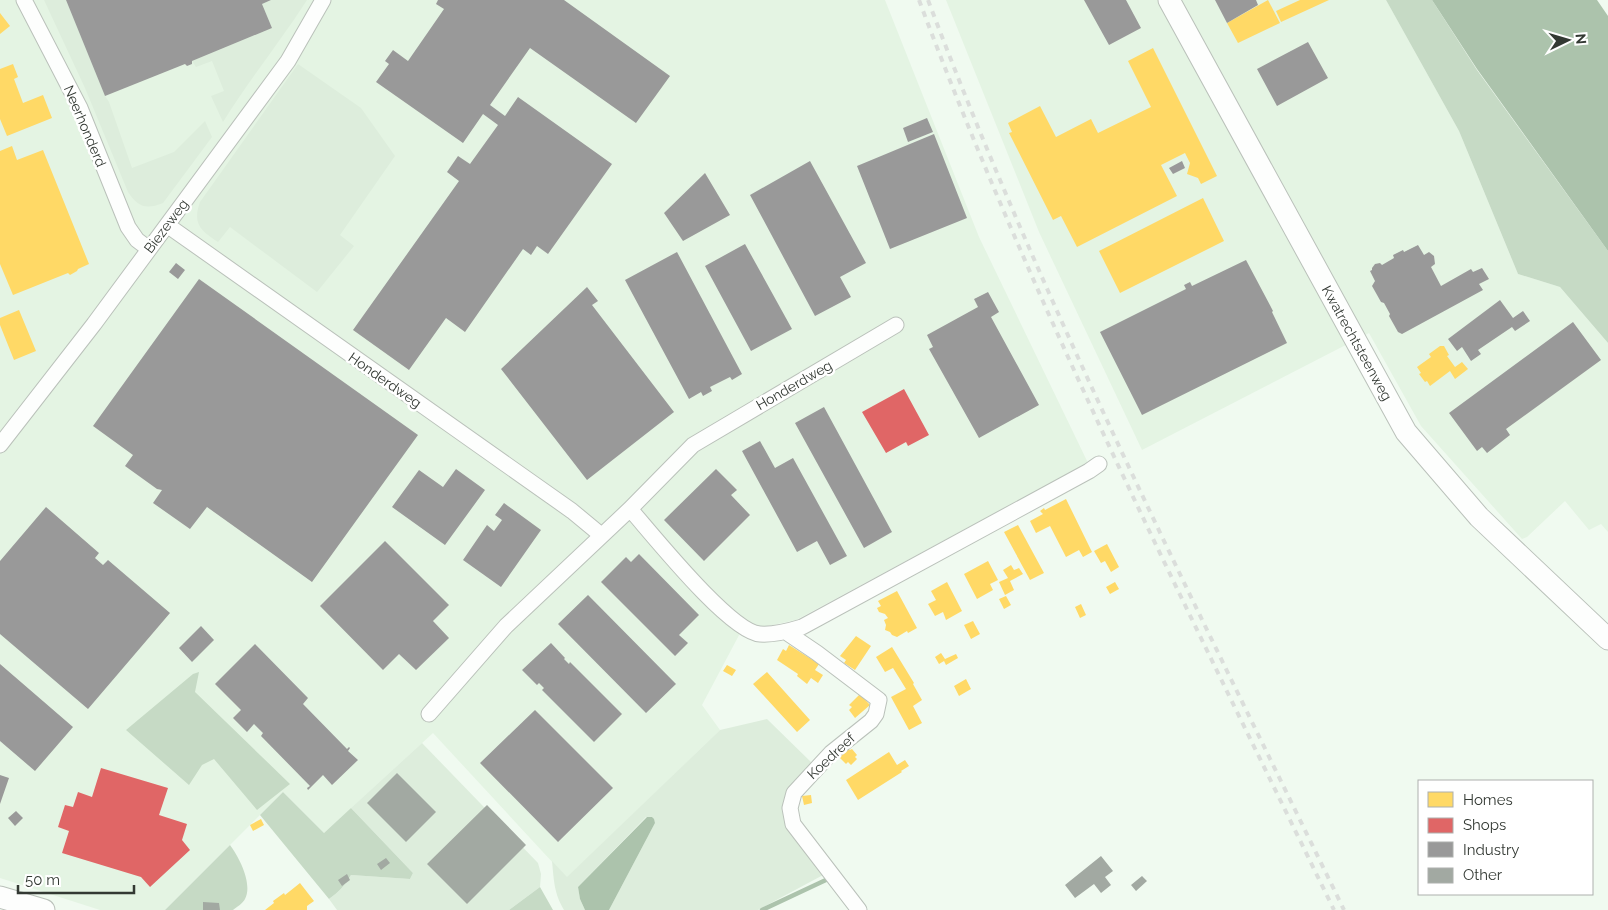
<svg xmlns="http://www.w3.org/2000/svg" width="1608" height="910" font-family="Raleway,sans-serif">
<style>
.built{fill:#e4f4e3}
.green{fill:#ddeddc}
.forest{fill:#c6dac5}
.water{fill:#acc3ac}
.homes{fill:#ffd966}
.shops{fill:#e06666}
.industry{fill:#999}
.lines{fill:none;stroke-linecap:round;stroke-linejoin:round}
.stream{stroke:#acc3ac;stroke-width:4.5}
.building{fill:#a2a9a2}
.street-casing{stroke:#bac1ba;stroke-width:17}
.secondary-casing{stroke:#bac1ba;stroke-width:23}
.street{stroke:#fdfefd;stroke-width:15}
.secondary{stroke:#fdfefd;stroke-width:21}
.rail{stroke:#dbdedb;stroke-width:4;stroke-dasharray:6 6;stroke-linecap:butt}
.labels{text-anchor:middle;stroke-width:5;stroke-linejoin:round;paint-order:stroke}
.street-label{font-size:14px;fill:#333933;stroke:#fff}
</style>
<rect width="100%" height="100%" fill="#f0faf0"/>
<!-- built -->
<path class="built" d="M0 0H885L979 237 1088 463 796 620 763 627 746 622 702 705 720 730 567 878 433 733 324 833 283 792 165 910H100L0 878Z
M946 0H1386L1459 131 1518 274 1560 287 1608 343V532L1601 524 1589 530 1565 501 1527 537 1522 539 1421 426 1369 333 1142 450 1039 232Z"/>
<!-- green -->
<path class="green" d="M44 0H66L105 96 109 102 132 168 174 152 205 121 212 137 163 203C146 210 138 207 128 192L85 88Z
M271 0H307C280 42 249 80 223 122L211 96 224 91 212 61 196 67 192 61 272 28 262 4Z
M298 64 361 108 395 156 340 235 354 246 317 292 230 227 218 242C201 231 192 224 200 202Z
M767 719 812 763 787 799 825 874 758 910H609L655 823 652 817H646L578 887 580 899 585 910H564C554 893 554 881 552 861L567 877 720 730Z
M422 743 538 863 541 874 540 887 509 910H337L329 899C339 892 345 885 351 875L410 879 413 873 351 808Z"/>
<!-- forest -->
<path class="forest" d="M1386 0H1432L1477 70 1608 251V343L1560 287 1518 274 1459 131Z
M199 672 195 692 290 784 257 810 214 759 202 765 189 785 126 730 193 674Z
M283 792 324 833 351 808 413 873 410 879 351 875C345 885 339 892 329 899L260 815Z
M230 845C239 857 253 884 245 899 243 903 237 907 233 910H165Z
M540 887 553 910H509Z"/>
<!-- water -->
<path class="water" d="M1432 0H1597L1608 16V251L1477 69Z
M647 817H652L654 819 655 823 609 910H585L580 899 578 887Z"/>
<!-- homes -->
<path class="homes" d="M1268 0 1280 23 1238 43 1227 23Z
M1300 0H1329L1281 22 1276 11Z
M0 13 10 26 0 34Z
M1153 48 1217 176 1201 184 1198 178 1187 174 1190 163 1185 153 1161 165 1177 196 1077 247 1061 216 1053 220 1009 133 1012 132 1008 123 1040 106 1056 137 1091 119 1098 133 1151 107 1128 61Z
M13 64 18 77 14 79 23 103 43 95 52 118 7 136 0 119V69Z
M12 146 17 160 43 150 89 264 78 269 77 271 70 275 68 273 13 295 0 264V151Z
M1203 198 1224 241 1120 293 1099 251Z
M19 310 36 351 14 360 0 325V318Z
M1440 346H1444L1449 355 1447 356 1455 367 1462 362 1468 369 1455 379 1450 371 1430 386 1427 381 1425 382 1419 374 1421 373 1417 367 1431 357 1429 354Z
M1066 499 1092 552 1083 557 1079 550 1066 557 1050 526 1036 533 1030 521 1043 514 1040 511 1044 508 1045 510Z
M1018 525 1044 573 1030 580 1004 532Z
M1107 544 1119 567 1111 572 1105 561 1101 563 1094 551Z
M988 561 998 580 990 584 993 590 977 599 964 574Z
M1011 565 1014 570 1019 568 1023 574 1010 581 1014 590 1005 595 999 582 1008 578 1003 570Z
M947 582 962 611 946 620 943 612 935 616 928 604 936 600 931 591Z
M1115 582 1119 589 1110 594 1106 587Z
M897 591 917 628 908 633 907 631 897 637 892 635 890 632 885 630 886 625 884 620 888 618 885 614 879 612 877 608 881 606 878 601Z
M1006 596 1011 605 1004 609 999 599Z
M1081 604 1086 615 1080 618 1075 607Z
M973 621 980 634 971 639 964 625Z
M856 636 871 646 855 670 844 663 846 660 840 656Z
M789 645 819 664 815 670 823 675 818 683 811 678 807 684 797 676 798 674 777 660 783 649 786 651Z
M892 647 914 683 913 684 922 700 913 706 922 723 909 730 891 697 906 689 893 668 885 672 876 657Z
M941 653 945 659 956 654 958 658 946 665 944 661 939 664 935 657Z
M727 665 736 670 732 676 723 671Z
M767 672 810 720 797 732 753 684Z
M966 679 971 689 959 696 954 686Z
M860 694 870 705 855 718 849 710 852 707 849 705Z
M847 748 850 750 852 749 857 755 855 757 857 759 851 765 848 762 846 764 838 756Z
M889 752 897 765 905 760 909 766 901 771 902 772 858 800 846 780Z
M811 795 812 803 804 805 802 796Z
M261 819 264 825 253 831 250 825Z
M300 883 314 901 307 906V910H265L274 903 273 901 284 893 285 895Z"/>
<!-- shops -->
<path class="shops" d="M904 389 929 435 908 446 906 442 886 453 862 412Z
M101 768 168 788 159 815 187 824 182 840 190 850 150 887 141 877 62 853 69 831 58 827 65 805 73 807 78 792 92 797Z"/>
<!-- industry -->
<path class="industry" d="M66 0H271L262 4 272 28 192 61V64L187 66 185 64 105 96Z
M438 0H564L670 76 636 123 530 48 490 105 505 116 518 97 612 164 548 254 537 246 531 255 523 249 465 332 446 318 409 370 353 330 459 181 447 172 458 156 470 164 498 125 483 114 463 143 376 82 389 64 385 61 393 50 408 61 444 9 436 4Z
M1084 0H1126L1141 28 1109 45Z
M1215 0H1256L1258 5 1227 23Z
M1308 42 1328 78 1277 106 1257 69Z
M927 118 933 132 908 142 903 128Z
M934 134 967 218 890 249 857 166Z
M810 161 866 263 840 277 851 297 815 316 750 195Z
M1182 161 1185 168 1173 174 1169 168Z
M705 173 730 215 683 241 664 213Z
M745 244 792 329 751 351 705 266Z
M1418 245 1424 255 1429 252 1434 256 1435 264 1431 267 1441 286 1471 269 1473 272 1482 268 1489 279 1479 284 1483 290 1402 334 1398 332 1389 316 1390 314 1384 303 1381 302 1372 286 1375 281 1370 271 1372 270V268L1375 264 1380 263 1382 265 1394 258 1393 255 1403 250 1404 252Z
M677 252 742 374 732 380 730 377 710 387 712 391 703 396 701 392 689 399 625 280Z
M1246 260 1273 311 1272 312 1287 343 1142 415 1100 332 1186 289 1184 285 1190 282 1192 286Z
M176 263 185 270 178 279 169 272Z
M199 279 418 435 312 582 207 507 190 529 153 503 162 490 157 489 125 466 133 455 93 426Z
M587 287 598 301 592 305 674 412 587 480 501 369Z
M988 292 999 312 991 317 1039 405 979 438 929 349 933 347 927 335 978 307 974 299Z
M1500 300 1513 318 1523 311 1530 321 1515 331 1512 327 1478 350 1481 354 1471 361 1462 347 1457 351 1448 339Z
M1573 322 1601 360 1506 429 1510 435 1487 453 1482 447 1477 451 1449 413Z
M824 407 892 532 864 548 795 423Z
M760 441 775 468 793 458 847 556 830 565 817 541 797 552 742 451Z
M456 469 485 490 445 545 392 507 419 470 443 487Z
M716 469 737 490 731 495 750 515 704 561 664 520Z
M504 503 541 530 501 587 463 560 487 525 494 531 502 520 495 515Z
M46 507 99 553 95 558 103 565 108 560 170 613 88 709 0 634V561Z
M385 541 449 605 433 621 449 638 416 670 399 654 383 670 320 606Z
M639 554 699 615 679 635 688 643 675 656 601 582 626 557 631 562Z
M588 595 676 684 646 713 558 624Z
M201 626 214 640 192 662 179 648Z
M551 643 565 658 564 659 569 664 570 662 622 714 594 742 542 690 544 688 539 683 537 685 522 670Z
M255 644 308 698 303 704 347 749 349 747 350 748 348 751 358 760 332 785 323 775 308 790 307 788 310 786 261 736 263 733 254 724 247 732 233 718 241 710 215 684Z
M0 664 73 727 35 771 0 741Z
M535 710 613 788 558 842 480 763Z
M0 775 9 778 0 804Z
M16 811 23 818 15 826 8 818Z"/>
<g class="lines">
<!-- stream -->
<path class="stream" d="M762 910 828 879"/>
</g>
<!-- building -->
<path class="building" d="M397 773 436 812 406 842 367 803Z
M487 805 526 845 467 904 427 864Z
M1101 856 1113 871 1105 877 1111 885 1101 893 1094 884 1075 898 1065 885Z
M386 858 390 863 381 870 377 864Z
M347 874 350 880 342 886 338 880Z
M1142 876 1147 881 1136 891 1131 885Z
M203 902 219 903 220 910H203Z"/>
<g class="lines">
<!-- street casing -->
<g class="street-casing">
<path id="street" d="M24 0 80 108 128 227 137 240 149 249
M167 225 572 511 601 535
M0 445 94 324 288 61 323 0
M630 509 693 445 896 325
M786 632 817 653 879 700 876 714 871 721 831 753 794 793 790 808 793 824 859 910
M429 714 506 626 630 509C652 534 730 632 760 634 774 635 789 631 802 627L1089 471 1099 464"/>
</g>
<!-- secondary casing -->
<g class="secondary-casing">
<path id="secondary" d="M1169 0 1406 432 1479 517 1608 639
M0 897 44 910"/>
</g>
<!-- street -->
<use href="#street" class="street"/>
<!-- secondary -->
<use href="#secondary" class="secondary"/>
<!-- rail -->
<path class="rail" d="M919 0C1036 313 1188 610 1334 910
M928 0C1046 313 1198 610 1344 910"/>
</g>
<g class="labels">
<!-- street labels -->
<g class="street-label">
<text transform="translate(85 126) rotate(67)" y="5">Neerhonderd</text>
<text transform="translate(166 226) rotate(-53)" y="5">Biezeweg</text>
<text transform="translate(1357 343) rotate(61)" y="5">Kwatrechtsteenweg</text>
<text transform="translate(385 380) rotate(35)" y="5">Honderdweg</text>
<text transform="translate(794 385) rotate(-30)" y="5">Honderdweg</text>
<text transform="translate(831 756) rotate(-43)" y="5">Koedreef</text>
</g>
</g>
<!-- legend -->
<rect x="1418" y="780" width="175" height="115" fill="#ffffff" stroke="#adb0ad"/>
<rect x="1428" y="792" width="25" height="15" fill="#ffd966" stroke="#adb0ad"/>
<text x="1463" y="805" font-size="15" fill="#333933">Homes</text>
<rect x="1428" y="818" width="25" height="15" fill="#e06666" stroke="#adb0ad"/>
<text x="1463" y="830" font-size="15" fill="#333933">Shops</text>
<rect x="1428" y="842" width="25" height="15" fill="#999999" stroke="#adb0ad"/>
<text x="1463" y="855" font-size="15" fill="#333933">Industry</text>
<rect x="1428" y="868" width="25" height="15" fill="#a2a9a2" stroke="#adb0ad"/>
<text x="1463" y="880" font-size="15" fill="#333933">Other</text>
<!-- north arrow -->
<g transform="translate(1568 40) rotate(85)" stroke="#ffffff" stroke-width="4" paint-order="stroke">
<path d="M0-4L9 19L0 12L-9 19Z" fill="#333933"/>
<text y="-8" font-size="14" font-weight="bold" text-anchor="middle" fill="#333933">N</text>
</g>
<!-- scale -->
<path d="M18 885v8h116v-8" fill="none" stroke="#333933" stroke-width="2.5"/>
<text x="25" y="885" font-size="15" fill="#333933" stroke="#ffffff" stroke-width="4" paint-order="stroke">50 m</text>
</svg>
